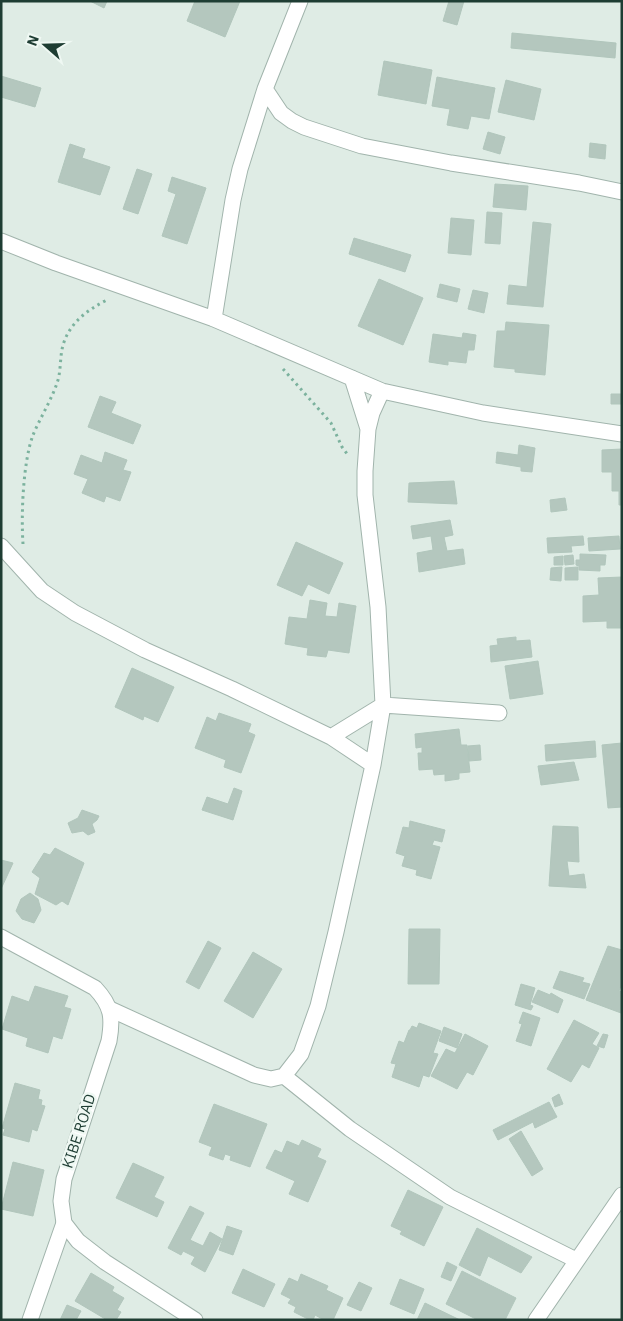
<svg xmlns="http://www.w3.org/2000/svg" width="623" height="1321" font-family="'IBM Plex Sans',sans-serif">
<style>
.building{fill:#b4c7be;stroke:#b1c6bc}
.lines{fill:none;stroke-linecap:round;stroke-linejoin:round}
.minor-casing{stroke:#a1b4ac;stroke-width:17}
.tertiary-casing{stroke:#a1b4ac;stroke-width:17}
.path{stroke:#7cb29e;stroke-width:3;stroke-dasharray:2.5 4;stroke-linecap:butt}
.minor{stroke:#fff;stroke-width:15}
.tertiary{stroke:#fff;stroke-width:15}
.labels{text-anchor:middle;stroke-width:5;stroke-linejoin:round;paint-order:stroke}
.street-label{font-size:15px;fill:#1e3d33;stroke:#eff8f3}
</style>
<rect width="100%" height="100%" fill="#dfece5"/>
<!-- building -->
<path class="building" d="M90 1H107L104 8Z
M195 1H240L225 37 187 21Z
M449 1H464L457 25 443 21Z
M512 33 616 43 615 58 511 48Z
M384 61 432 70 426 104 378 95Z
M1 76 41 88 35 107 1 97Z
M437 77 495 88 489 119 471 116 468 129 447 125 450 109 432 106Z
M506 80 541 89 534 120 498 112Z
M488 132 505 137 500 154 483 149Z
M590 143 606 145 605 159 589 157Z
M70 144 85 149 82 158 110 167 100 195 58 182Z
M137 169 152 174 138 214 123 209Z
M172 177 206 188 187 244 162 236 176 194 168 191Z
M495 184 528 186 526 210 493 207Z
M487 212 502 213 500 244 485 243Z
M451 218 474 220 471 255 448 253Z
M533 222 551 224 543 307 507 304 509 285 527 287Z
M354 238 411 255 405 272 349 254Z
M379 279 423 298 403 345 358 326Z
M440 284 460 289 457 302 437 297Z
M473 290 488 293 484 313 468 309Z
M506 322 549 325 545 375 515 372V369L494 367 497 331H505Z
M463 333 476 335 474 350H468L466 363 448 361V365L429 362 433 334 462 338Z
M611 394H622V404H611Z
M100 396 116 402 111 413 141 425 133 444 88 427Z
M519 445 535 448 532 472 521 471V467L496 463 497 452 518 455Z
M622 449V505H619V491H612V472H602V450Z
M105 452 127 460 123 470 131 472 120 501 106 496 104 502 82 493 88 479 74 474 81 455 102 463Z
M454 481 457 504 408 502 409 483Z
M565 498 567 510 551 512 550 500Z
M450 520 453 535 444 537 447 551 463 549 465 564 419 572 417 553 433 550 431 536 413 539 411 526Z
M583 536 584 545 571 546 572 552 548 553 547 538Z
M619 536 620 549 589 551 588 538Z
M296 542 343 563 329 594 308 584 302 596 277 585Z
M580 554 606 555 605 565H600V571L579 570V566L576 565V560H580Z
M573 555 574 564 565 565 564 556Z
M563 556V565H554V557Z
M562 567 561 581 550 580 551 568Z
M578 567V580H565V568Z
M622 577V628H607V621L583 622V596L599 595 598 578Z
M310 600 327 603 325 616 337 617 339 603 356 606 349 653 328 650 326 657 307 655 308 648 285 644 289 617 307 619Z
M516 637V641L530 640 532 657 491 662 490 646 498 645 497 639Z
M538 661 543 694 510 699 505 666Z
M132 668 174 687 158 722 144 716 143 720 115 707Z
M219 713 251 724 248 732 255 735 241 773 224 767 226 760 195 748 207 717 216 721Z
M459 729 461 745H467L470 772 459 773V779L445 781V774L434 775 433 769 419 770 418 753H422V747L416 748 415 734Z
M595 741 596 757 546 761 545 745Z
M622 743V807L608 808 602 745Z
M480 745 481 760 469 761 468 746Z
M574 762 579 780 541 785 538 766Z
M234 788 242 791 233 820 202 810 207 797 228 804Z
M82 810 99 816 97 820 92 824 95 832 88 835 83 831 72 833 68 823 78 818Z
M410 821 445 830 442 842 434 840 432 845 440 847 431 879 416 875 417 870 402 866 405 856 396 853 403 827 409 828Z
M553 826 578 827 579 862 567 861 569 876 584 874 586 888 549 886Z
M55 848 84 863 68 905 62 901 56 905 35 894 40 878 32 872 44 853 50 855Z
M1 860 13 863 1 889Z
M30 893 38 899 41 910 34 923 22 919 16 911 21 899Z
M409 929H440L439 984H408Z
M208 941 221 948 199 989 186 982Z
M608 946 622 950V983L619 991 622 992 621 1013 586 1000Z
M253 952 282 969 253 1018 224 1001Z
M560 971 584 978 582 982 590 984 584 999 553 988Z
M521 984 535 988 530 1005 533 1006 531 1010 515 1005Z
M35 986 68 996 64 1007 71 1009 62 1039 53 1036 48 1053 26 1046 28 1038 2 1029 12 996 29 1002Z
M538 990 550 995 551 993 563 1000 558 1013 532 1002Z
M523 1012 540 1018 531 1046 516 1041 522 1024 519 1023Z
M574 1020 599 1033 592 1044 599 1048 589 1068 582 1064 571 1082 547 1069Z
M419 1023 441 1031 433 1053 438 1054 429 1077 423 1075 419 1087 392 1077 396 1064 391 1063 399 1041 404 1043 409 1030H410L412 1026 417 1028Z
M444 1027 462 1034 457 1048 439 1041Z
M465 1034 488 1046 473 1075 467 1072 457 1089 431 1076 446 1049 455 1053Z
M603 1034 608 1035 604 1048 597 1046Z
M15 1083 40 1090 38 1099 42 1100 41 1105 45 1106 37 1131 32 1129 29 1142 3 1135 5 1129 2 1128Z
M559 1094 563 1104 555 1107 552 1098Z
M549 1102 557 1117 535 1128 533 1122 498 1140 493 1130Z
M214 1104 267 1124 250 1167 230 1160 231 1156 225 1154 223 1160 209 1155 212 1147 199 1142Z
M521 1131 543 1169 532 1176 509 1139Z
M302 1140 321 1149 317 1157 326 1161 308 1202 289 1194 295 1181 266 1168 275 1150 282 1153 287 1141 299 1146Z
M13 1162 44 1170 33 1216 1 1209Z
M133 1163 164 1177 154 1197 164 1202 157 1217 116 1198Z
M408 1190 443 1207 424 1246 400 1234 402 1231 391 1226Z
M190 1206 204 1213 190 1240 203 1246 210 1232 222 1239 205 1272 191 1264 195 1257 183 1251 181 1255 168 1248Z
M227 1226 242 1231 233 1255 219 1250Z
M477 1228 532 1257 521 1273 488 1256 480 1276 459 1265Z
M447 1262 457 1267 451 1281 441 1277Z
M243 1269 275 1284 264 1307 232 1293Z
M462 1271 516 1298 505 1320H478L446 1304Z
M91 1273 114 1287 112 1291 124 1298 117 1310 121 1312 116 1320H107L75 1301Z
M301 1274 328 1286 326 1290 343 1298 333 1320H324L315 1315 313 1320H310L294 1312 296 1307 288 1303 291 1299 281 1294 289 1278 298 1282Z
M400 1279 424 1289 414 1314 390 1304Z
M359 1282 372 1288 361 1311 347 1305Z
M425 1303 460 1320H417Z
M67 1305 81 1311 76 1320H60Z"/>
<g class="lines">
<!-- minor casing -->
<g class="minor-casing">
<path id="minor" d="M265 89 281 113 292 121 304 127 362 146 451 163 579 183 622 192
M1 241 56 263 214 319 382 391 483 413 622 434
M214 319 233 200 240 169 265 89 300 1
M352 378 368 429
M1 546 42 591 75 613 145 650 232 689 331 737 373 765
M331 737 383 705 499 713
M110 1009 254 1075 271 1079 284 1076 301 1054 318 1006 336 932 373 765 383 705 378 607 365 495V471L368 429 372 413 382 391
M284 1076 350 1129 450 1197 576 1260
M30 1320 64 1223
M536 1320 622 1195"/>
</g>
<!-- tertiary casing -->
<g class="tertiary-casing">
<path id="tertiary" d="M1 937 95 988C112 1006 113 1018 109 1041L64 1179 61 1201 64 1223 78 1241 105 1262 195 1320"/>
</g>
<!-- path -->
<path class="path" d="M283 369 331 423 342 447 348 455
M23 544C21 515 23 462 33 435 40 418 51 401 57 383 60 375 60 366 61 357 63 328 84 311 109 299"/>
<!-- minor -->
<use href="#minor" class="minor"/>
<!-- tertiary -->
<use href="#tertiary" class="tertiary"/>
</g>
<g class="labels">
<!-- street labels -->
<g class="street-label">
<text transform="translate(79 1131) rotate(-72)" y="5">KIBE ROAD</text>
</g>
</g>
<!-- border -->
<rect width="623" height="1321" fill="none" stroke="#1e3d33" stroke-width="5"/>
<!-- north arrow -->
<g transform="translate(45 45) rotate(290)" stroke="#eff8f3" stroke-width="4" paint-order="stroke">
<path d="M0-4L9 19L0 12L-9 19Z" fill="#1e3d33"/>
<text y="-8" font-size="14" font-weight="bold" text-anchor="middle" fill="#1e3d33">N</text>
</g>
</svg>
